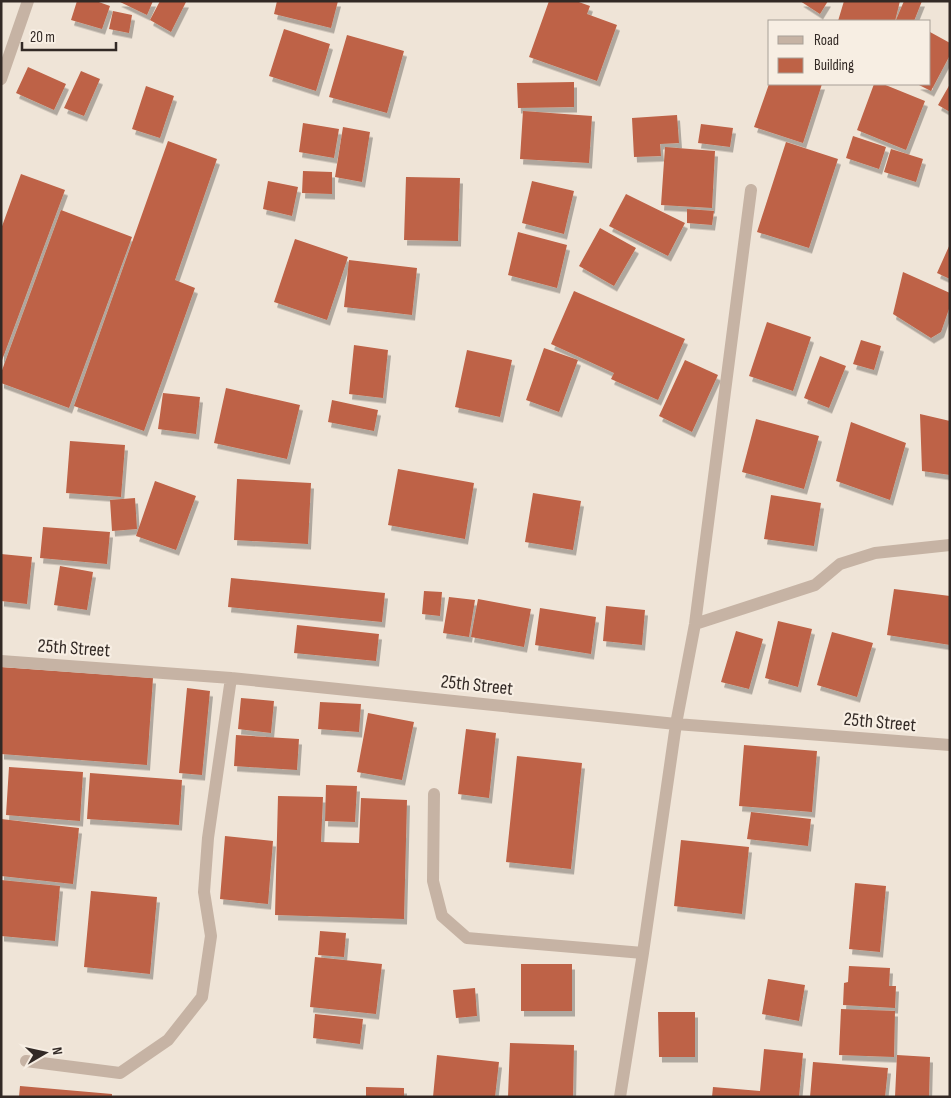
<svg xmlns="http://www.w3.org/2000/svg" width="951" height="1098" font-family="'Sofia Sans Condensed',sans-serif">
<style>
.building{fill:#be6246;filter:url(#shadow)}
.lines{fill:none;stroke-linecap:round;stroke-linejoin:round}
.minor{stroke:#c6b3a4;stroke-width:12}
.labels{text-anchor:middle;stroke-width:4.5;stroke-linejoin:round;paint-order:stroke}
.street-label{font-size:19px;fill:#322925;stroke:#f7eee3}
</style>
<defs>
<filter id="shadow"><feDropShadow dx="3" dy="5.5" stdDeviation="0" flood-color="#0004"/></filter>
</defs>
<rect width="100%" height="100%" fill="#efe4d7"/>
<!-- building -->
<path class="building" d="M77 1H96L110 6 102 29 71 20Z
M118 1H153L147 15Z
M160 1 186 2 171 32 150 20Z
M277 1H338L331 28 274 14Z
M549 1H576L590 6 587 14 617 25 597 81 529 57Z
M800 1H828L820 14Z
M844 1H900L895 21H838Z
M904 1H922L914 21 896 20Z
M113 11 132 15 129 33 109 29Z
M284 29 330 44 316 91 269 76Z
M930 32 950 43V55L931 91 917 84H930Z
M347 35 404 51 387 113 329 97Z
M28 67 66 84 54 110 16 93Z
M81 71 100 79 84 116 64 108Z
M574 82V107L518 108 517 83Z
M769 84H822L803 143 754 127Z
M874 84H883L925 101 906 150 857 130Z
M950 84V112L938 105Z
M146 86 174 96 160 138 132 129Z
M523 111 592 116 589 163 520 159Z
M677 115 679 143 660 144 661 156 634 157 632 118Z
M303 123 339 129 334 158 299 152Z
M701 124 733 128 730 147 698 143Z
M343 127 370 132 362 182 335 177Z
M853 136 886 147 879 169 846 158Z
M168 141 217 159 175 280 195 288 144 431 74 406Z
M786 142 838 159 809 248 757 232Z
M665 147 715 151 712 208 661 205Z
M891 149 923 159 916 182 884 172Z
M303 171 332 172V194L302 193Z
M21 174 65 190 1 363V229Z
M406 177 460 178 458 241 404 240Z
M268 181 298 187 292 216 263 209Z
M532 181 574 191 564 234 522 223Z
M626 194 685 223 668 256 609 226Z
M687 209 714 211 712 225 687 223Z
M61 210 132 237 69 408 1 383V373Z
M600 228 636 248 614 286 579 266Z
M518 232 567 245 557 288 508 275Z
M295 239 348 257 327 320 274 302Z
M950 244V279L937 273Z
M349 260 417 268 412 315 344 307Z
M903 272 950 293V306L941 332 931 338 893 314Z
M574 291 685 339 658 400 611 379 614 373 551 344Z
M767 322 811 337 793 391 749 376Z
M861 340 881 346 874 370 853 364Z
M354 345 388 350 383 398 349 394Z
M544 348 578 360 559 412 526 400Z
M467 350 512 360 500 417 455 407Z
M820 356 846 366 829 408 804 398Z
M685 360 718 375 692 432 659 416Z
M226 388 300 405 287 459 214 443Z
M163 393 200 397 196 434 158 429Z
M332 400 378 410 374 431 328 422Z
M920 414 950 421V475L922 471Z
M756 419 819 436 804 489 742 472Z
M851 422 906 443 890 500 836 481Z
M70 441 125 445 121 497 66 493Z
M398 469 474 483 465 539 388 525Z
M237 479 311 483 308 544 234 540Z
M155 481 196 496 176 550 136 536Z
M533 493 581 501 573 550 525 542Z
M771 495 821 503 814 546 764 539Z
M135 498 137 529 112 531 110 500Z
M43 527 110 532 107 564 40 558Z
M1 554 32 557 27 604 1 601Z
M60 566 93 572 87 610 54 605Z
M231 578 385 593 382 622 228 607Z
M894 589 950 596V645L887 635Z
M424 591 442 592 440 616 422 614Z
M449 597 475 600 469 637 443 633Z
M478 599 531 609 524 647 471 637Z
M606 606 645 610 642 645 603 641Z
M540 608 596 617 591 654 535 645Z
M778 621 812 629 798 687 765 678Z
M297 625 379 634 376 661 294 653Z
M736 631 763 639 749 689 721 682Z
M832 632 873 643 857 697 817 685Z
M1 667 153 678 147 765 1 754Z
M187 688 210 691 202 775 179 773Z
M241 698 274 701 271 733 238 729Z
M320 702 361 704 359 732 318 729Z
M368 713 414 722 402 780 357 772Z
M466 729 496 733 489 798 458 794Z
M236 735 299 739 297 770 234 766Z
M744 745 817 751 812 812 739 806Z
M517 756 582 763 571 869 506 862Z
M9 767 83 772 80 821 6 815Z
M90 773 182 780 179 825 87 819Z
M326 785 357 786 355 822 325 821Z
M278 796 323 797 321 842 359 843 361 798 407 800 404 919 275 915Z
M751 812 811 819 808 846 747 839Z
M1 819 79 828 73 884 1 876Z
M225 836 273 841 268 904 220 899Z
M681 840 749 847 742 914 674 906Z
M1 880 60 886 55 941 1 936Z
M855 883 886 886 880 952 849 949Z
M91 891 157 897 150 974 84 967Z
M320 931 346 933 344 957 318 955Z
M315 957 382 964 376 1014 310 1007Z
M521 964H572V1011H521Z
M849 966 890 968 889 986H896L895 1008 843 1005 844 983 848 982Z
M768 979 805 985 799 1021 762 1014Z
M475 988 477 1016 456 1018 453 990Z
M841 1009 895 1011 894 1057 839 1055Z
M658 1012H695V1057H659Z
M315 1014 363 1019 360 1044 313 1038Z
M510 1043 574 1045 573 1097H508Z
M764 1049 803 1053 799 1097H712L713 1087 760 1091Z
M437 1055 499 1062 495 1097H433Z
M897 1055 930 1057 929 1097H895Z
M813 1062 888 1068 885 1097H810Z
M20 1086 112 1094V1097H19Z
M366 1087 404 1088V1097H366Z"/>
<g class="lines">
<!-- minor -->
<path class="minor" d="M1 79 28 1
M695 624 815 585 840 564 875 553 950 545
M1 661 231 678 676 724 950 745
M434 794 433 881 442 916 467 938 643 953
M26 1061 120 1073 168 1040 202 997 211 936 204 892 208 838 231 678
M620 1097 643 953 676 724 695 624 751 190"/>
</g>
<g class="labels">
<!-- street labels -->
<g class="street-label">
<text transform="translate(74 647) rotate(4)" y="7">25th Street</text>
<text transform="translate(477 684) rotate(6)" y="7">25th Street</text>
<text transform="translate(880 721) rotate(5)" y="7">25th Street</text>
</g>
</g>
<!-- border -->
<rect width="951" height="1098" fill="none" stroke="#322925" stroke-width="5"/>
<!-- legend -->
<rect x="768" y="20" width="162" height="65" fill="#f7eee3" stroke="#a89f97"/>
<rect x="778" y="36" width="25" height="8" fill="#c6b3a4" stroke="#a89f97"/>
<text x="814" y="45" font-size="15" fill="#322925">Road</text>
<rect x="778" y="58" width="25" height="15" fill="#be6246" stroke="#a89f97"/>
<text x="814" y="70" font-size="15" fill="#322925">Building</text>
<!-- north arrow -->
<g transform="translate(45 1053) rotate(81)" stroke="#f7eee3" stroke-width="4" paint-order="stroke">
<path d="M0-4L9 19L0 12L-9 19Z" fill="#322925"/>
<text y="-8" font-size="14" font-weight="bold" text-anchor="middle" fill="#322925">N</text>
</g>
<!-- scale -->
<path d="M22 42v8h94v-8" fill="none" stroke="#322925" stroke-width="2.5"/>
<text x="30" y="42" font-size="15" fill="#322925" stroke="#f7eee3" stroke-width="4" paint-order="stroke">20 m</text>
</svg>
